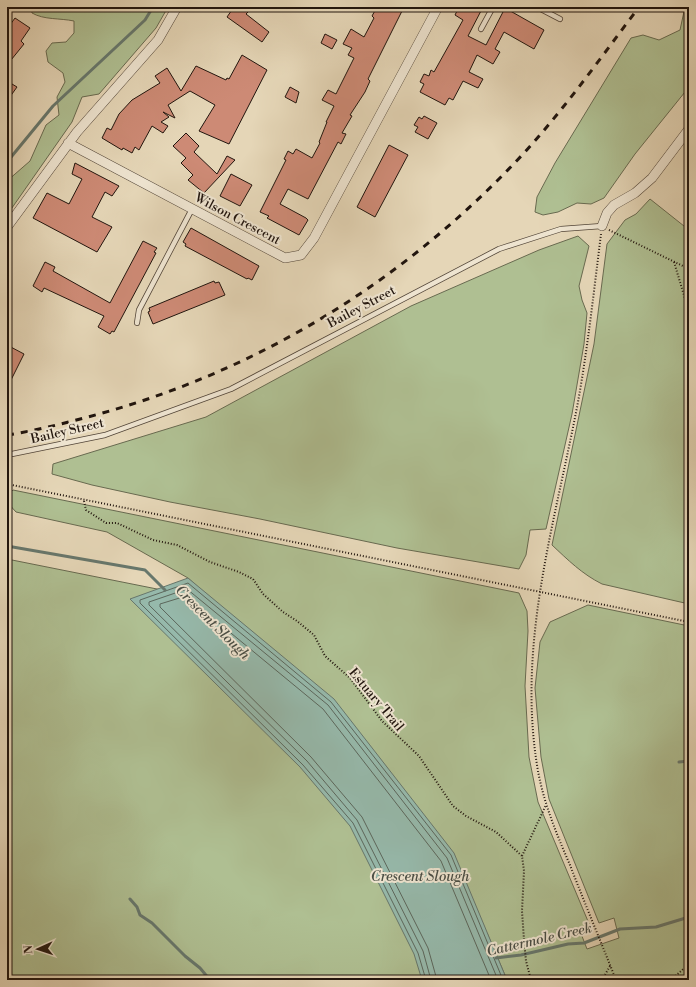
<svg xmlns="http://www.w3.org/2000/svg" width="696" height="987" font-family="'Libre Bodoni',serif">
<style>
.green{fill:#afbf92;stroke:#686a50}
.water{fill:#96b9ab;stroke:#67776c}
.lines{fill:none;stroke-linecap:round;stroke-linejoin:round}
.shore{stroke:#5c675c;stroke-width:1}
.stream{stroke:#67776c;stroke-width:3}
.building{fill:#cd8a75;stroke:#21150e}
.lane-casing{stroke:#524538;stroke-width:6}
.street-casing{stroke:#524538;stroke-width:10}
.path{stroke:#21150e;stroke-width:2;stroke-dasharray:1 2;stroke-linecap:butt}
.lane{stroke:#eee4d0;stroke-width:4.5}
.street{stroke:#eee4d0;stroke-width:9}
.rail{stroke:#21150e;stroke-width:3;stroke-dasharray:7 7;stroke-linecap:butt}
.labels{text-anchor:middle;stroke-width:4;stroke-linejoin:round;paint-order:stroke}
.street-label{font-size:13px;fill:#21150e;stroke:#eee4d0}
.water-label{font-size:14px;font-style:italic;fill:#4a4e45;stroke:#eee4d0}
</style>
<rect width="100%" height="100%" fill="#e5d6b7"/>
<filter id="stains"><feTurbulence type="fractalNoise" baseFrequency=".005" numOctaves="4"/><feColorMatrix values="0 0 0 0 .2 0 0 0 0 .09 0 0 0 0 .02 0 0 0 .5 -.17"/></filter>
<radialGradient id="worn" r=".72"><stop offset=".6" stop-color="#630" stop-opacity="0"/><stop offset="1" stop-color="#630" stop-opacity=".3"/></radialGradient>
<!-- green -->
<path class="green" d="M31 7H77L80 9 88 7H168L156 28 99 94 82 97 72 122 7 215V181L30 161 46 125 59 115 57 97 65 82 63 73 48 62 46 51 52 43 66 42 74 33V21C60 18 44 20 32 13Z
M685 7H689V87L635 154 604 198 591 204 577 203 558 212 543 215 535 212 537 197 555 163 631 38 643 35 659 40 680 30Z
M650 199 689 230V604L602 584C582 574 568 560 552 545L594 344 607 244 625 220 636 214Z
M578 236 589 246 579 286 582 300 587 313 584 344 572 414 546 529 530 530 526 555 519 569 397 548 260 519 170 502 92 485 52 474 53 464 206 417 411 306 539 250Z
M13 490 519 593 527 611 528 631 525 686 529 757 538 802 590 926 580 931 587 949 619 938 614 918 599 923 549 799 541 757 535 688 540 642 550 622 588 605 689 626V980H507L487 933 498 980H7V559L212 600 188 578 107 532 16 512 7 502V496Z"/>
<!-- water -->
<path class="water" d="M188 578 334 699 454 853 507 980H422L414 954 350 826 300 767 130 599Z"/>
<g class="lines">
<!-- shore -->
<path class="shore" d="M426 980 418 953 353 823 303 765 140 603V600L188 583 331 702 451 855 503 980
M431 980 423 951 357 820 307 761 149 605V602L187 589 328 705 447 858 498 980
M437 980 428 948 362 817 311 757 160 607V604L186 596 323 709 441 861 491 980"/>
<!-- stream -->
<path class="stream" d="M7 162 53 106 145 20 153 7
M7 546 145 570 165 590
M679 762 689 761
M130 899 137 907 140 915 152 923 185 956 200 968 210 980
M496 958 521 955 568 944 584 943 620 929 656 927 689 917"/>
</g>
<!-- building -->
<path class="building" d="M234 7H241L248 12 246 14 269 32 262 42 227 17Z
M377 7H404L368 79 370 81 365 92 350 115 352 116 342 133 346 134 341 144 338 142 308 199 288 189 280 204 306 218 308 220 299 235 267 218 269 216 260 212 286 160 284 159 288 151 293 154 296 149 312 158 320 143 319 142 327 122H326L334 106 322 100 328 90 336 94 354 58 348 55 352 48 343 44 351 29 364 37 374 18 372 16Z
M459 7H483L468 36 486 45 505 8 544 30 534 49 504 32 495 49 500 52 493 64 477 55 469 72 483 79 478 88 463 81 453 100 449 98 445 105 420 92 424 84 420 82 424 74 429 76 431 70 434 72 463 20 455 15Z
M15 18 30 28 21 41 24 44 7 65V29Z
M325 34 337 40 332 49 321 43Z
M242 55 267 70 229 144 199 131 215 105 190 91 168 105 175 118 163 112 169 117 161 122 168 126 163 133 152 126 139 150 135 147 132 153 123 148 122 150 102 138 107 128 111 130 119 114 132 100 160 83 155 76 167 68 181 91 196 66 226 80 227 78 229 79Z
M7 81 17 87 7 101Z
M290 87 299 92 296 103 285 97Z
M424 116 437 123 428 139 415 132 418 127 414 125 419 117 422 119Z
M186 133 199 146 194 152 217 174 227 156 235 160 204 193 188 180 193 175 181 163 186 158 173 146Z
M389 145 408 155 375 217 357 207Z
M75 163 119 186 112 196 105 192 92 217 112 227 97 252 33 218 47 193 69 204 82 179 72 174Z
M231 174 252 185 240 206 220 196Z
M191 228 259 266 252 280 248 278 247 279 185 246 186 244 183 242Z
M143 241 157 248 154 252 156 253 114 332 112 331 110 334 98 327 104 316 44 288 42 292 33 286 45 262 55 267 53 271 110 303Z
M214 281 215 283 219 282 225 295 153 324 148 312 150 311 149 308Z
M7 345 24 354 7 388Z"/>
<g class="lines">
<!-- lane casing -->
<g class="lane-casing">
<path id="lane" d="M537 7 560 19
M481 29 493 7
M137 323 139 310 192 209
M7 455 105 435 231 389 499 249 561 229 602 226"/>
</g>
<!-- street casing -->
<g class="street-casing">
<path id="street" d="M68 143 285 258 301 255 314 238 438 7
M602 226 607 213 614 205 635 193 652 178 689 129
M7 227 77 132 158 40 177 7"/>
</g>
<!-- path -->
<path class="path" d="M609 230 689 269
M601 234C594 290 588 346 578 402 555 524 516 645 538 771 544 804 557 835 570 865 585 904 601 942 616 980
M674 262 689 312
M7 484 689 622
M84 501 86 510 106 523H117L153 540 177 545 210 562 239 572 253 579 263 594 283 612 297 621 314 635 325 656 350 678 382 721 419 756 453 806 466 816 496 832 522 856 524 871 522 911 524 940 526 961 531 980
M522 856 546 805
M602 980 610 966
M671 980 689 964"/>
<!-- lane -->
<use href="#lane" class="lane"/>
<!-- street -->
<use href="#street" class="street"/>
<!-- rail -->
<path class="rail" d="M7 435C34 431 61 424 88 417 258 372 405 281 524 153 566 107 602 56 639 7"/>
</g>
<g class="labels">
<!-- street labels -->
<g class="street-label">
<text transform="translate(238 218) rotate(28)" y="5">Wilson Crescent</text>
<text transform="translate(361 306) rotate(-28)" y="5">Bailey Street</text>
<text transform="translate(67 430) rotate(-13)" y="5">Bailey Street</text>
<text transform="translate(377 699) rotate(50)" y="5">Estuary Trail</text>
</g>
<!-- water labels -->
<g class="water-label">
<text transform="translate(213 622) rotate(45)" y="5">Crescent Slough</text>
<text x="420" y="881">Crescent Slough</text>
<text transform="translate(539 939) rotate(-13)" y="5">Cattermole Creek</text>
</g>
</g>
<!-- margin -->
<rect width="696" height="987" fill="none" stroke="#e5d6b7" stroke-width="24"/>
<rect x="8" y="8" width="680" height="971" fill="none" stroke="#21150e" stroke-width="2"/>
<rect x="12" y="12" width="672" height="963" fill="none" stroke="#21150e"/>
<!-- north arrow -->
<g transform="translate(38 949) rotate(267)" stroke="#eee4d0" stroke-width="3" paint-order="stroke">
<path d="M0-3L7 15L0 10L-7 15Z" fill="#21150e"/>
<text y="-6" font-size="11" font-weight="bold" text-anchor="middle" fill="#21150e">N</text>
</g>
<rect width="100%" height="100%" filter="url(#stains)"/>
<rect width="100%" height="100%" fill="url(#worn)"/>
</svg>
